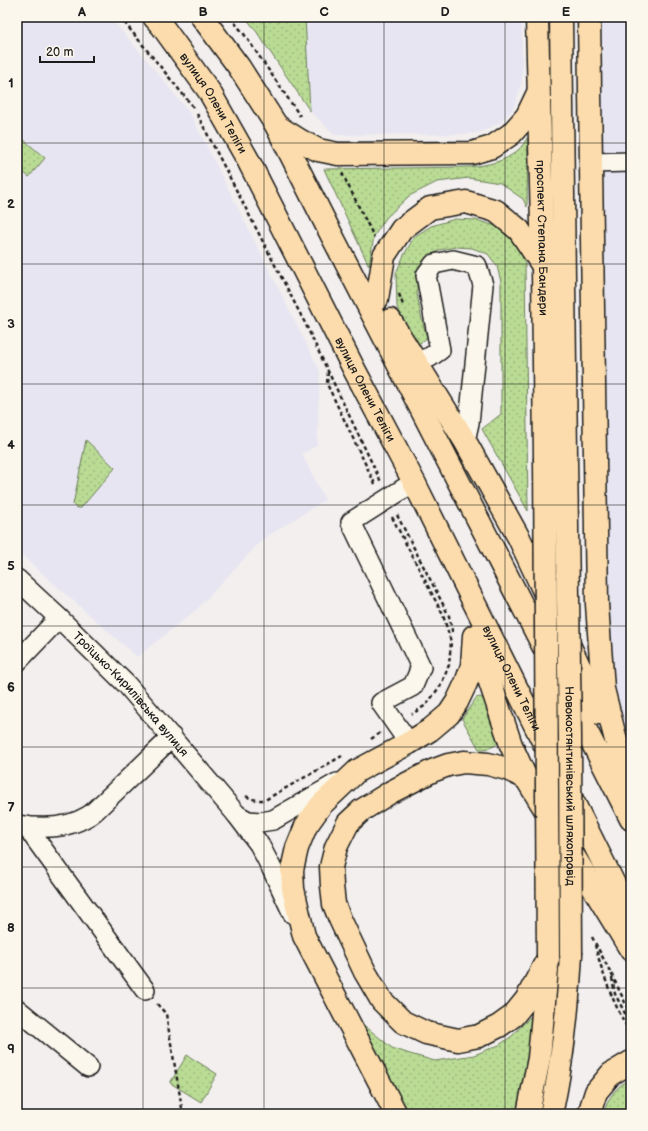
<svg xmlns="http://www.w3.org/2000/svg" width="648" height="1131" font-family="'Balsamiq Sans',sans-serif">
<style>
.built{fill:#e7e5f1}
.grass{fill:url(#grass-dots);stroke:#6a7c58}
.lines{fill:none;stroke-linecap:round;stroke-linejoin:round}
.minor-casing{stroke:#1c1c1c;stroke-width:22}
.major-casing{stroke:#1c1c1c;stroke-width:25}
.path{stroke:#1c1c1c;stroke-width:2.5;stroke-dasharray:4 3;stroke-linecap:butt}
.minor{stroke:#fbf7ec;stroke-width:19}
.major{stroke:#fcdcac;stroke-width:22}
.major-bridge-casing{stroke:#1c1c1c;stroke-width:25;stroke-linecap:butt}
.major-bridge{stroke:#fcdcac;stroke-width:22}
.grid{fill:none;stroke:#1c1c1c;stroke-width:1;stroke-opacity:0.55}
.labels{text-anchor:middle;stroke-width:3;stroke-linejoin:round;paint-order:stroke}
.street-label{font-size:12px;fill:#1c1c1c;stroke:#fbf7ec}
.neatline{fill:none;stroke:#1c1c1c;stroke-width:1.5}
.grid-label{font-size:13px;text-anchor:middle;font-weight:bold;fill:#1c1c1c}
</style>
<defs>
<pattern id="grass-dots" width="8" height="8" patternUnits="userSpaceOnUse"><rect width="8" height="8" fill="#b9db94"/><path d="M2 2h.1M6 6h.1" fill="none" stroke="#9ebb7f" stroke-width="1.8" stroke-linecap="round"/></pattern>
</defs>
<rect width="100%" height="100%" fill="#f2efee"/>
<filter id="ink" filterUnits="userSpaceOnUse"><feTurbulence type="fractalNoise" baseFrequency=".025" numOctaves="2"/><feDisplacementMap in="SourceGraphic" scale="8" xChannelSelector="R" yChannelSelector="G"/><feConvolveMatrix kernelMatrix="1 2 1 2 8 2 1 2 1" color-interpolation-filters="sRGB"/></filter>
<g filter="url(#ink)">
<!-- built -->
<path class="built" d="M17 17H110L151 65 191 115 320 371 317 445 302 454 325 500 263 539 196 610 137 657 17 551Z
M305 17H522V80L518 96 513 109 500 123 481 132 466 134 335 135 310 111Z
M600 17H631V746L620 711 606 635 604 234Z"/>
<!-- grass -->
<path class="grass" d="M245 17H305L310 111 254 28Z
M17 134 45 158 29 177 17 167Z
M528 137 527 207 523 199 500 183 469 178 437 182 409 196 386 218 374 236 369 266 324 169 470 167C487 165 505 162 518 150 522 147 525 141 528 137Z
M455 219 476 220 499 227 519 243 525 264 528 511 482 429 501 414V282L497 266 488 254 472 248 456 247 439 250 425 260 417 272V294L421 316 427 338 417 345 397 307 396 273 404 255 414 237 431 226Z
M86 440 115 468 81 508C78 508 76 508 73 505Z
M480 697 485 699 499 742C493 748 488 749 479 749L462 719 476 698Z
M530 1017 532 1019 530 1052 516 1114H408L360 1022 392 1048 410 1054 435 1061 474 1055 499 1045 512 1036Z
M187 1055 217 1074 201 1102 170 1083Z
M631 1078V1113L628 1114H604C607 1098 617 1086 631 1078Z"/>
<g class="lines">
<!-- minor casing -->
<g class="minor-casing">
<g id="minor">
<path d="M591 163 631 162"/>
<path d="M416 362 430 357 440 350 426 275 434 264 453 260 477 266 483 285 469 423 465 441"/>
<path id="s1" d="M17 579 59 618 127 685 237 815 259 844 272 869 293 914"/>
<path d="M17 662 59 618"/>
<path d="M409 743 381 703 413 686 421 667 351 522 414 482"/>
<path d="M237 815 248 821 260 822 273 820 337 783"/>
<path d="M18 825C41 829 67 829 88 816 92 814 96 810 100 806L172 737"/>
<path d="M26 826 145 990"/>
<path d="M17 1009 88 1067"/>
</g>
</g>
<!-- major casing -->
<g class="major-casing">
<g id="major">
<path id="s2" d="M154 17 162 26 209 91 248 160 355 371 414 482 631 918"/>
<path d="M202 17 239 67 276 125 327 226 556 671 631 819"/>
<path id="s3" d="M537 17 543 266 545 458"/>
<path d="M561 17 566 457"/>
<path d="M589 17 597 604 603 689 626 780"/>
<path d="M277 126 301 141 318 150 338 154 472 153 492 147 511 134 527 116 538 93"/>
<path d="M377 299 384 256 402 229 430 208 466 202 496 211 519 230 543 266"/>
<path d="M390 320 465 441 519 538 580 668 599 713"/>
<path d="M477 643 511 745 526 778 631 950"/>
<path d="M526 778 507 769 488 764 464 762 448 765 432 771 391 792 362 810 348 823 336 847 331 867 332 886 334 904 340 919 365 972 382 1001 403 1022 426 1033 458 1040 479 1036 499 1026 513 1016 526 1000 548 958"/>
<path d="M396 1114 304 936 293 889 292 870 297 848 306 826 321 805 357 771 409 743 430 730 449 714 457 702 466 683 472 666 474 636"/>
<path d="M528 1114 539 1058 547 969"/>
<path d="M551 1114C563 1061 568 1008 571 954"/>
<path d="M589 1114 596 1092 611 1074 631 1062"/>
</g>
</g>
<!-- path -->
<path class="path" d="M120 17 194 108
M230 17 244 34 300 116
M197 114 305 323 381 482
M342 173 374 237
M399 294 403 305
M328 372 327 384 376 486
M397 515 449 616 453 635
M392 517 443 615 451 642 449 665 441 685 426 705 412 714
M371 739 380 733
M246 796C252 800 258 800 265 800L342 756
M592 937 612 975 631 1015
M595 945C602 973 615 1009 631 1033
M612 978 615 994 631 1025
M157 1004 166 1014 183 1114"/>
<!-- minor -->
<use href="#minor" class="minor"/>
<!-- major -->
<use href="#major" class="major"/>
<!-- major-bridge casing -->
<g class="major-bridge-casing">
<g id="major-bridge">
<path id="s4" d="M566 457 570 736 571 954"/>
<path d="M545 458 548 958"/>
</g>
</g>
<!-- major-bridge -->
<use href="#major-bridge" class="major-bridge"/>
</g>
</g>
<!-- grid -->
<path class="grid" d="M143 17V1114M264 17V1114M384 17V1114M505 17V1114M17 143H631M17 264H631M17 384H631M17 505H631M17 626H631M17 747H631M17 867H631M17 988H631"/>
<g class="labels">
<!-- street labels -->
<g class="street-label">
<text dy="4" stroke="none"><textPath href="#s2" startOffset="105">вулиця Олени Теліги</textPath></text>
<text dy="4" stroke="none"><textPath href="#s3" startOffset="221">проспект Степана Бандери</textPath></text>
<text dy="4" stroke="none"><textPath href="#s2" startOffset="429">вулиця Олени Теліги</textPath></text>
<text dy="4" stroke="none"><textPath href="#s2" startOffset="753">вулиця Олени Теліги</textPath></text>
<text dy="4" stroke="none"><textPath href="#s1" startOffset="162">Троїцько-Кирилівська вулиця</textPath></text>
<text dy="4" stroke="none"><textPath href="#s4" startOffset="329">Новокостянтинівський шляхопровід</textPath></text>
</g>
</g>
<!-- margin -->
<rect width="648" height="1131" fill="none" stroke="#fbf7ec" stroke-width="44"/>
<!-- scale -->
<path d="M40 56v6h54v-6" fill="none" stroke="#1c1c1c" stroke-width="2"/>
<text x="46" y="56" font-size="12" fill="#1c1c1c" stroke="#fbf7ec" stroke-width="3" paint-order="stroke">20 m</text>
<rect x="22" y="22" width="604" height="1087" class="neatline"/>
<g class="grid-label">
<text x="82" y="16">A</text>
<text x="203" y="16">B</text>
<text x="324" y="16">C</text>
<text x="445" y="16">D</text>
<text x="566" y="16">E</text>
<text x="11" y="87">1</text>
<text x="11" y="208">2</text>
<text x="11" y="328">3</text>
<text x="11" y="449">4</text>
<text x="11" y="570">5</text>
<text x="11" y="691">6</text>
<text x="11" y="812">7</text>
<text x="11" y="932">8</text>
<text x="11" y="1053">9</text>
</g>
</svg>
